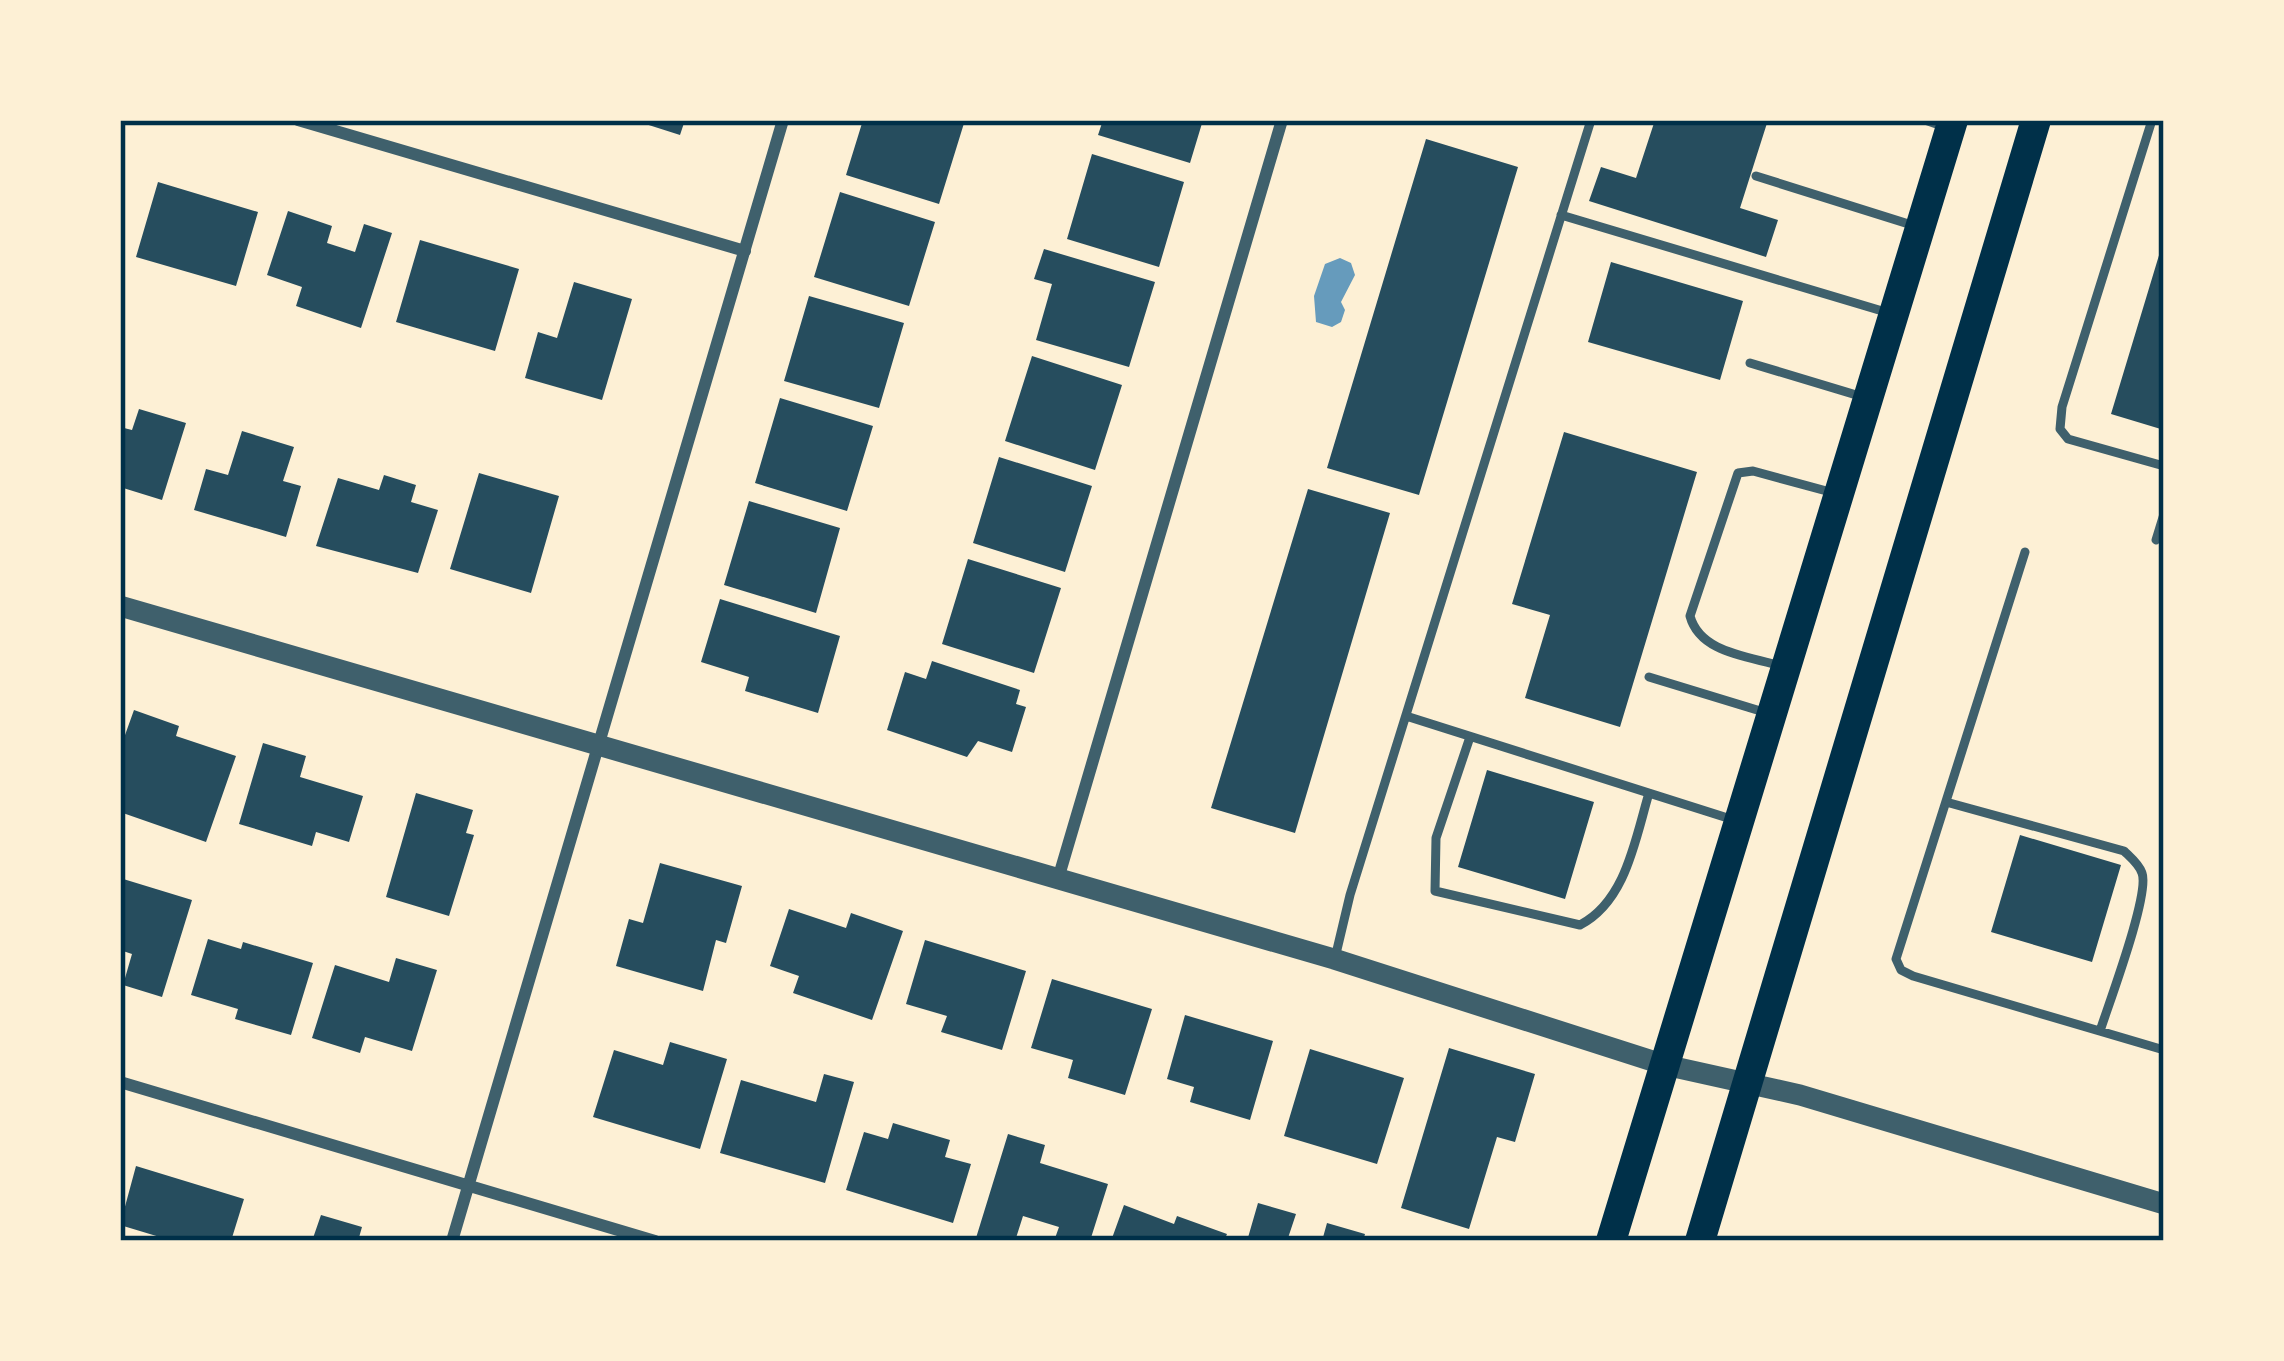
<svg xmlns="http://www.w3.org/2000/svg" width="2284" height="1361" font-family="'Exo 2',sans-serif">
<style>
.water{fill:#669bbc}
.building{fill:#264d5e}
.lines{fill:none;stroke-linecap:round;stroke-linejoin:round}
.service{stroke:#3f606c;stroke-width:9}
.minor{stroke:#3f606c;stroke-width:12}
.tertiary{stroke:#3f606c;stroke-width:21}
.primary{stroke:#003049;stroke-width:30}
.neatline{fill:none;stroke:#003049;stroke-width:4.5}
</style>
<rect width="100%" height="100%" fill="#fdf0d5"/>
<!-- water -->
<path class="water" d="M1340 258 1351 263 1355 275 1341 302 1345 310 1341 322 1332 327 1316 322 1314 296 1325 264Z"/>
<!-- building -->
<path class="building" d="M633 120H685L680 135Z
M863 120H965L939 204 846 175Z
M1103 120H1203L1190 163 1098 135Z
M1655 120H1768L1740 208 1778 220 1766 257 1589 201 1601 167 1636 178Z
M1426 139 1518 167 1419 495 1327 468Z
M1092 154 1184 182 1159 267 1067 239Z
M158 182 258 212 236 286 136 257Z
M840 192 935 222 909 306 814 277Z
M288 211 332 226 327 243 355 252 364 224 392 233 361 328 296 306 302 287 267 275Z
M420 240 519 269 495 351 396 322Z
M2163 242H2164V430L2111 414Z
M1044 249 1155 282 1129 367 1036 340 1052 284 1034 279Z
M1611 262 1743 301 1720 380 1588 342Z
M574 282 632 299 602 400 525 378 538 332 557 338Z
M809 296 904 323 879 408 784 381Z
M1032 356 1122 385 1095 470 1005 441Z
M780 398 873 426 847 511 755 483Z
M139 409 186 423 162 500 120 487V427L132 430Z
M242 431 294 447 283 481 301 486 286 537 194 510 206 469 228 475Z
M1564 432 1697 472 1620 727 1525 698 1550 615 1512 604Z
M999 457 1092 486 1065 572 973 543Z
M479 473 559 496 531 593 450 569Z
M384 475 416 485 411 502 438 510 418 573 316 546 338 478 379 490Z
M1308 489 1390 513 1295 833 1211 808Z
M749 501 840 528 816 613 724 585Z
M968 559 1061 588 1034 673 942 644Z
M720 599 840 636 818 713 745 691 749 677 701 662Z
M932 661 1020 690 1016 704 1026 707 1012 752 978 741 967 757 887 730 905 672 926 679Z
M134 710 179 726 176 736 236 756 206 842 120 812V749Z
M263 743 306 756 300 777 363 796 349 842 316 832 312 846 239 824Z
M1487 770 1594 802 1565 899 1458 867Z
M416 793 473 810 466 833 474 835 449 916 386 897Z
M2020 835 2121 865 2092 962 1991 932Z
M660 863 742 886 726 943 716 940 703 991 616 966 629 919 643 923Z
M120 878 192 900 162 997 123 985 132 954 120 950Z
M789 909 846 928 851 913 903 931 872 1020 793 993 799 976 770 966Z
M208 939 241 949 243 942 313 963 291 1035 235 1019 238 1009 191 995Z
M925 940 1026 971 1002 1050 941 1032 947 1016 906 1004Z
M396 958 437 970 412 1051 365 1037 360 1053 312 1038 335 965 389 982Z
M1052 979 1152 1009 1125 1095 1068 1078 1073 1060 1031 1048Z
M1185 1015 1273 1041 1250 1120 1190 1102 1194 1087 1167 1079Z
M670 1042 727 1059 700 1149 593 1117 614 1050 663 1065Z
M1449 1048 1535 1074 1515 1142 1497 1137 1469 1229 1401 1208Z
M1310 1049 1404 1078 1377 1164 1284 1136Z
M824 1074 854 1082 825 1183 720 1153 741 1080 816 1102Z
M893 1123 950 1140 945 1157 971 1164 953 1223 846 1190 864 1132 888 1139Z
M1008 1134 1045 1145 1040 1163 1108 1184 1090 1241H1054L1059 1227 1023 1216 1015 1241 976 1238Z
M136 1166 244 1199 231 1241H173L120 1225Z
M1258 1203 1296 1214 1287 1241H1247Z
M1124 1205 1174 1224 1177 1216 1227 1234 1224 1241H1111Z
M321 1215 362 1227 358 1241H312Z
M1327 1223 1365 1234 1363 1241H1322Z"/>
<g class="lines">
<!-- service -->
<path class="service" d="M1925 120 1945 127
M2152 120 2062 407 2060 429 2068 439 2164 466
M1756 176 1915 226
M1561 215 1889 313
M1750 363 1863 397
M2156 540 2164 514
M2025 552 1896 959 1901 970 1913 976 2164 1050
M1781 666C1748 656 1700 653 1690 616L1738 473 1753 471 1834 493
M1649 677 1767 713
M1406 716 1734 820
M1470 737 1436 838 1435 891 1580 925C1626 901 1635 840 1649 793
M1946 802 2124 851C2130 857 2139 864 2142 873 2150 894 2109 1003 2100 1031
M1335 958 1350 895 1591 120"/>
<!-- minor -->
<path class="minor" d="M298 120 745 251
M1058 879 1282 120
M120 1082 655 1241
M452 1241 783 120"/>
<!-- tertiary -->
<path class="tertiary" d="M120 606 1334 959 1665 1065 1800 1095 2164 1204"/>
<!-- primary -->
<path class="primary" d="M1611 1241 1953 120
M1700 1241 2036 120"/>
</g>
<!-- border -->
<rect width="2284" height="1361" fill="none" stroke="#fdf0d5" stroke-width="246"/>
<rect x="123" y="123" width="2038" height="1115" class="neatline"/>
</svg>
